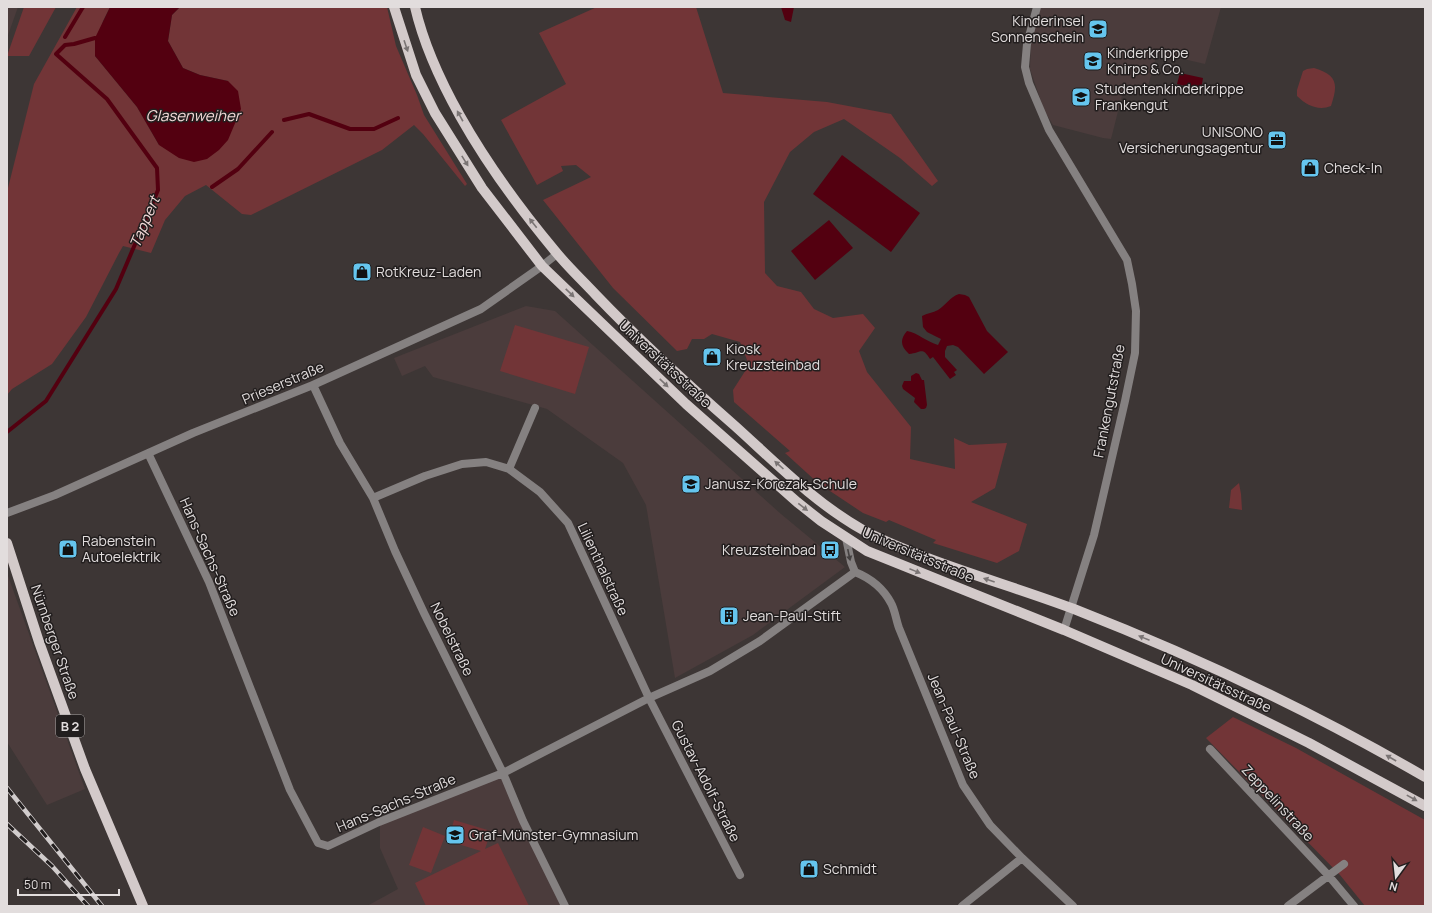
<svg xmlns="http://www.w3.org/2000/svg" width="1432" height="913" font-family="Manrope,sans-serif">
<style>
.built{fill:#4b3c3c}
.green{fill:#723537}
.water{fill:#530010}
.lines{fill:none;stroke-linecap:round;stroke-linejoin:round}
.stream{stroke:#530010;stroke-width:4}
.street{stroke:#858181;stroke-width:8}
.primary{stroke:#d3caca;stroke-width:10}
.rail-casing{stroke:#d1cccc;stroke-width:4.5}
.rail{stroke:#221e1e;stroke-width:3;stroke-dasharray:9;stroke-linecap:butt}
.oneway{fill:#7a7474}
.oneway2{fill:#454141}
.labels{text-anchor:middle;stroke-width:3;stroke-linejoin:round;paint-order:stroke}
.shield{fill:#221e1e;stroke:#a8a4a4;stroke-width:1}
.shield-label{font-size:13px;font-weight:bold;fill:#e2dddd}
.poi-label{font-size:14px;fill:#e2dddd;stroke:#221e1e;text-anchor:start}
.street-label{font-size:14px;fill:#e2dddd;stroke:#221e1e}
.water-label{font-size:15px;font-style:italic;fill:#f2d8d7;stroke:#221e1e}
</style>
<rect width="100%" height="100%" fill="#3d3635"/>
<!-- built -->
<path class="built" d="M7 7H18L7 38Z
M1040 7H1221L1205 64 1157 53 1147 90 1125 84 1111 139 1103 138 1053 125 1044 110 1030 69 1031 43Z
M526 306 555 311 781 514 845 567 753 635 675 678 646 505 623 463 547 409 433 377 425 366 402 376 394 358Z
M7 573 85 789 47 805 7 742Z
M501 776 565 906H367L398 889 380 848V822Z"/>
<!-- green -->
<path class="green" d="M24 7H56L29 56H7Z
M77 7H110L103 21 95 56 137 107 159 145 228 81 200 75 183 68 168 41 172 15 180 7H387L396 46 417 95 424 115 467 184 465 186 423 134 414 125 382 150 251 215 242 214 206 185 185 196 165 220 151 253 123 246 119 253 86 317 52 364 12 389 7 395V192L34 84Z
M597 7H696L723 93 827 102 891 114 938 181 932 186 900 158 844 119 814 132 790 152 764 202 765 273 777 286 801 292 814 309 833 318 863 314 875 328 859 351 867 372 911 427 910 459 955 469 954 438 969 445 1007 443 995 488 971 502 1027 524 1019 551 997 563 933 543 936 540 889 520 886 522 863 513 818 483 785 453 790 451 734 402 733 390 749 365 740 342 712 334 704 339H692L687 349 677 351 613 288 543 200 591 177 576 165 561 166 563 171 537 185 501 120 566 84 539 33Z
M1314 68C1338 75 1338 85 1331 106 1319 111 1307 106 1297 96V90L1303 71 1307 69Z
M515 325 589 347 575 394 500 371Z
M1239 483 1241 494 1242 510 1229 508 1231 490Z
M1233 717 1296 748 1425 820V906H1365L1340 875 1206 738Z
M454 820 491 831 485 849 498 843 529 906H426L415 883 481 851 448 841Z
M423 827 445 836 431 873 409 865Z"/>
<!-- water -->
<path class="water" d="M110 7H180L172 15 168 41 183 68 200 75 228 81 238 91 241 109 228 140 219 150 207 159 194 162 179 158 159 145 137 107 95 56V38Z
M781 7H794L791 22 785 20Z
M1180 73 1203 78 1201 90 1177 84Z
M842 155 920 213 891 252 813 194Z
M829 220 853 248 815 280 791 251Z
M959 294 965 295 969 297 987 331 1008 352 984 374 958 347 953 345 947 346 945 351V357L957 370 954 372 956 375 950 379 933 357 930 359C922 346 921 353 909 354 900 346 900 339 907 331 918 333 927 342 938 345L941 339 927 332 923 327 922 316C927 313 933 313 938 310 946 305 950 297 959 294Z
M916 373 919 374 922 380H924L927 405 926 408 924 409H921L914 402 915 398 903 389 902 386 904 381H911V376Z"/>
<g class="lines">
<!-- stream -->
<path class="stream" d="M65 37 83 7
M284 120 309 114 350 129H374L398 118
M212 187 238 169 272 132
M7 432 46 401 116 289 158 190 157 168 107 99 56 54 65 45 74 44 95 38"/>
<!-- street -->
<path class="street" d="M1037 7 1027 44 1025 67 1029 83 1049 130 1127 260 1132 284 1136 311 1135 353 1125 401 1094 535 1064 630
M313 385 340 443 373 498 395 551 424 613 503 773 523 821 565 906
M148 453 209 582 290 790 318 843 328 846 379 822 503 773 649 698 710 671 760 641 855 572
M509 469 535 408
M373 498 425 476 462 464 486 462 509 469 540 492 568 523 649 698 740 875
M7 513 55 495 193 433 313 385 481 309 542 266 557 254
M846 538 851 562 855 572C870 578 883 588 891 603 895 610 896 620 899 628L963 785 990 825 1022 858 1073 906
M1210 749 1328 875 1354 906
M962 906 1022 858
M1288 906 1344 864"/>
<!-- primary -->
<path class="primary" d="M394 7 416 75 435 113 482 188 542 266 686 404 797 502 821 521 867 551 1064 630 1192 685 1309 743 1425 806
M415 7C424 46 441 82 460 116 487 164 520 209 555 251 568 267 582 280 596 295 640 341 687 384 735 426 776 463 815 503 863 530 885 542 907 550 930 559 978 577 1026 591 1074 609 1194 656 1313 712 1425 777
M7 543 39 642 85 769 143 906"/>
<!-- rail casing -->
<g class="rail-casing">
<path id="rail" d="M7 788 102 906
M7 824 52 866 88 906"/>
</g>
<!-- rail -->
<use href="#rail" class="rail"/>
</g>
<!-- one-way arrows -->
<defs><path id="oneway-solid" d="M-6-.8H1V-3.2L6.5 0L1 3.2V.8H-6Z"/></defs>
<g class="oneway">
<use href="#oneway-solid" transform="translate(406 46) rotate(71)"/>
<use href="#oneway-solid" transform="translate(460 116) rotate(-119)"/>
<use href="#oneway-solid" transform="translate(465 161) rotate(58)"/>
<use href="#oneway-solid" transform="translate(533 223) rotate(-128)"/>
<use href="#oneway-solid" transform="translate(570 293) rotate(44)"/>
<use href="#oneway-solid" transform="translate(664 383) rotate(44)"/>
<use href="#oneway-solid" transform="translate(779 465) rotate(-138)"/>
<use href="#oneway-solid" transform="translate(803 507) rotate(38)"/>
<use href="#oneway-solid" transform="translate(915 571) rotate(22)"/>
<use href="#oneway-solid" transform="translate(989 580) rotate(-161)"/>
<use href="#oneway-solid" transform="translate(1144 638) rotate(-158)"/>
<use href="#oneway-solid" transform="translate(1391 758) rotate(-150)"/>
<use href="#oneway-solid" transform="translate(1412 798) rotate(29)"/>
</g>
<use class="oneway2" href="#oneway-solid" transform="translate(849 555) rotate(78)"/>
<!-- icons -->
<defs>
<g id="school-square" transform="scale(1)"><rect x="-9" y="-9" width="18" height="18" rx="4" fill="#65c5ee" stroke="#221e1e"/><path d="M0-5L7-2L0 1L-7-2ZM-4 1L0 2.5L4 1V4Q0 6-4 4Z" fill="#111"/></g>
<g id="office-square" transform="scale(1)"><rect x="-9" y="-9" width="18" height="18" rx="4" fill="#65c5ee" stroke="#221e1e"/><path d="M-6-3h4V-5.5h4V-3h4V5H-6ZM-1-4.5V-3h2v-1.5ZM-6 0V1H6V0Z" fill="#111"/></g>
<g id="shop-square" transform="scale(1)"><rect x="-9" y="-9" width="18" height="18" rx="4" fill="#65c5ee" stroke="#221e1e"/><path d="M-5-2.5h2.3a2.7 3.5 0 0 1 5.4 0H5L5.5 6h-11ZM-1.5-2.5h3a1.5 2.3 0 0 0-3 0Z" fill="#111"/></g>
<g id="bus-square" transform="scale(1)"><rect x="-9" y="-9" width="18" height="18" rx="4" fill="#65c5ee" stroke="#221e1e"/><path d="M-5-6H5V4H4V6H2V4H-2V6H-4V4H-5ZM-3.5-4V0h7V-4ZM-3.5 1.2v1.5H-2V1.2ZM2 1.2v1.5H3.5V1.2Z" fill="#111"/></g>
<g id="building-square" transform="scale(1)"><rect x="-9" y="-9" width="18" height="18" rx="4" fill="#65c5ee" stroke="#221e1e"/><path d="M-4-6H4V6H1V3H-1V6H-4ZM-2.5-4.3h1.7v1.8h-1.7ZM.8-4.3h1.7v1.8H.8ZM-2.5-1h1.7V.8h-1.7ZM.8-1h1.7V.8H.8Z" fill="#111"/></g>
</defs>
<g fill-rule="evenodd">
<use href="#school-square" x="1098" y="29"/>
<use href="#school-square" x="1093" y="61"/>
<use href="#school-square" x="1081" y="97"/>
<use href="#office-square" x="1277" y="140"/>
<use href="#shop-square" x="1310" y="168"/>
<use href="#shop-square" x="362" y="272"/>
<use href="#shop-square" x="712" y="357"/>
<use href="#school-square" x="691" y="484"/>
<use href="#shop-square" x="68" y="549"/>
<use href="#bus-square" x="830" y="550"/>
<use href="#building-square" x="729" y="616"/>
<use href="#school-square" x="455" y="835"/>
<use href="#shop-square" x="809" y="869"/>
</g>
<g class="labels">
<!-- shield labels -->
<rect class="shield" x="56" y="715" width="28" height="22" rx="3"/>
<g class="shield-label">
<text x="70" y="731">B 2</text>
</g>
<!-- poi labels -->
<g class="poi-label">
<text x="1084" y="26" text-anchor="end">Kinderinsel<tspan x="1084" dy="16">Sonnenschein</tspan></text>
<text x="1107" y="58">Kinderkrippe<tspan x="1107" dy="16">Knirps &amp; Co.</tspan></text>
<text x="1095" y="94">Studentenkinderkrippe<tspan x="1095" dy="16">Frankengut</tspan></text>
<text x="1263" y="137" text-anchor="end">UNISONO<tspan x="1263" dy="16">Versicherungsagentur</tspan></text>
<text x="1324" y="173">Check-In</text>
<text x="376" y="277">RotKreuz-Laden</text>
<text x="726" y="354">Kiosk<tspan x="726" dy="16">Kreuzsteinbad</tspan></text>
<text x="705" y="489">Janusz-Korczak-Schule</text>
<text x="82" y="546">Rabenstein<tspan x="82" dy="16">Autoelektrik</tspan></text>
<text x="816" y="555" text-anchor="end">Kreuzsteinbad</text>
<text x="743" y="621">Jean-Paul-Stift</text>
<text x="469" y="840">Graf-Münster-Gymnasium</text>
<text x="823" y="874">Schmidt</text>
</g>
<!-- street labels -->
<g class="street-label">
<text transform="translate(665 364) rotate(43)" y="5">Universitätsstraße</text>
<text transform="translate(283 383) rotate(-23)" y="5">Prieserstraße</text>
<text transform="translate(1109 401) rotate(-79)" y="5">Frankengutstraße</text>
<text transform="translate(918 555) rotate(23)" y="5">Universitätsstraße</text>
<text transform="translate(210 557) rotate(66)" y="5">Hans-Sachs-Straße</text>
<text transform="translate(603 569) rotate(65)" y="5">Lilienthalstraße</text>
<text transform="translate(452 639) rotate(64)" y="5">Nobelstraße</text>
<text transform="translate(55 642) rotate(71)" y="5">Nürnberger Straße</text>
<text transform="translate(1216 683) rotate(25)" y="5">Universitätsstraße</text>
<text transform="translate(954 726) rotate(67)" y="5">Jean-Paul-Straße</text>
<text transform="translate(706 781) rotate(63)" y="5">Gustav-Adolf-Straße</text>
<text transform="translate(396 803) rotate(-23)" y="5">Hans-Sachs-Straße</text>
<text transform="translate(1278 803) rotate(47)" y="5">Zeppelinstraße</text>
</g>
<!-- water labels -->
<g class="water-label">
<text x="193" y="121">Glasenweiher</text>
<text transform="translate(145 222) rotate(-67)" y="5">Tappert</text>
</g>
</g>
<!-- border -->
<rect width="1432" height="913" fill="none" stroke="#e2dddd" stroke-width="16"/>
<!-- north arrow -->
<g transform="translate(1396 877) rotate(195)" stroke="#221e1e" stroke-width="3" paint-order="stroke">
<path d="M0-3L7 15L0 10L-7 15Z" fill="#e2dddd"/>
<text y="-6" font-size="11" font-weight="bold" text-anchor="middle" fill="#e2dddd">N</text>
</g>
<!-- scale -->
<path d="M18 889v6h101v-6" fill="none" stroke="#e2dddd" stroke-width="2"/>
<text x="24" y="889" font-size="12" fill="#e2dddd" stroke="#221e1e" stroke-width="3" paint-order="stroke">50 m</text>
</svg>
